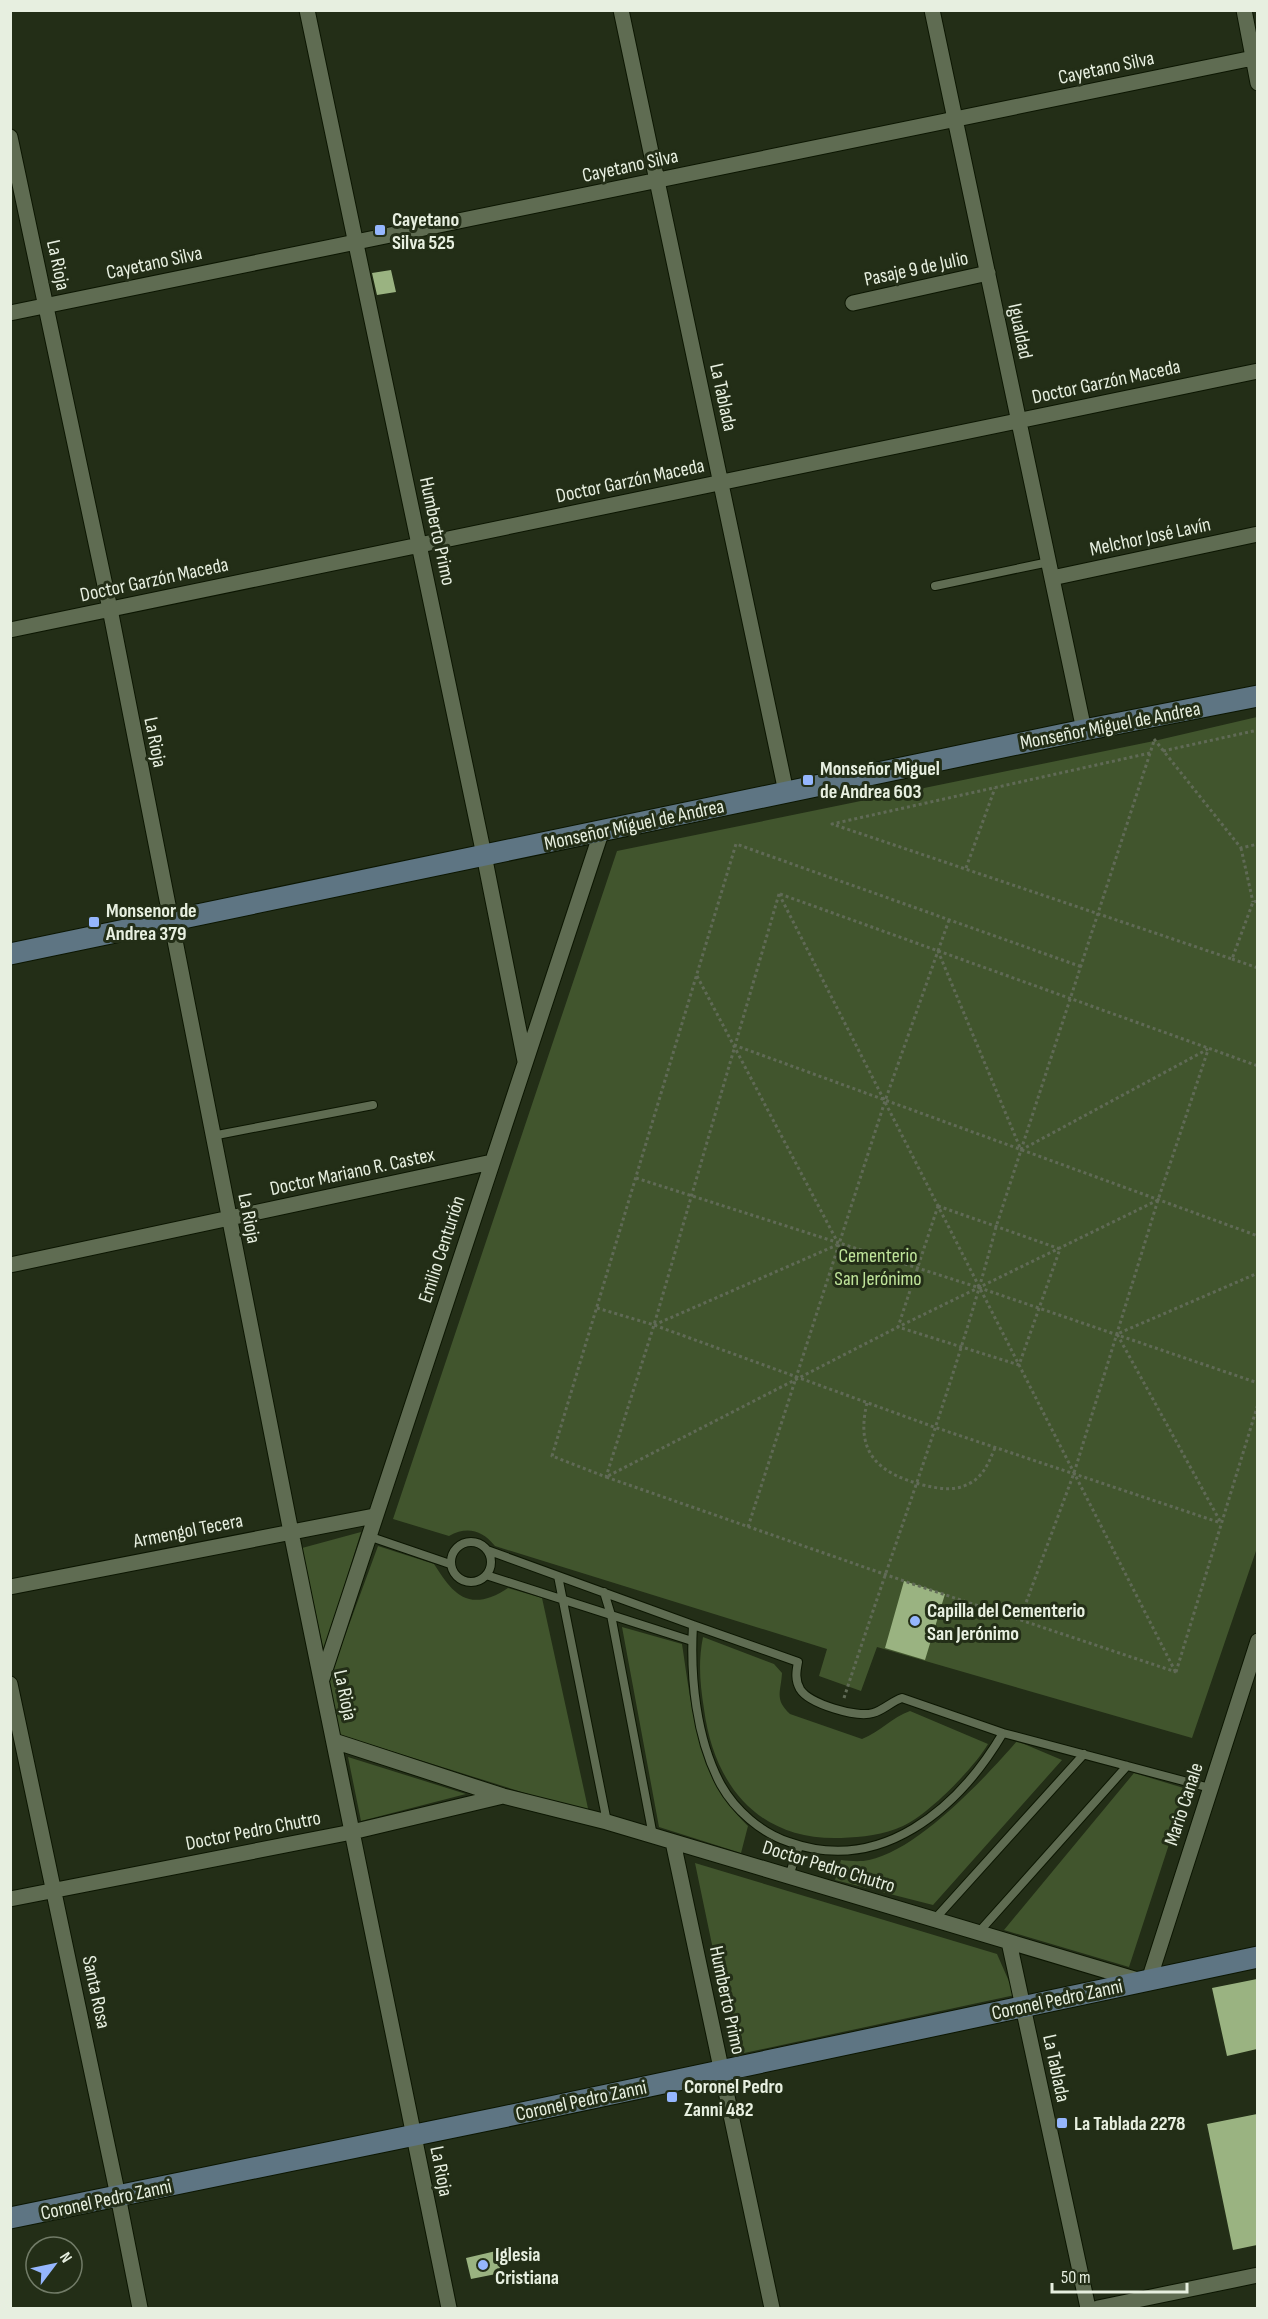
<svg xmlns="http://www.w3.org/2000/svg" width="1268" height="2319" font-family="'Sofia Sans Condensed',sans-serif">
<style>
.green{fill:#41552d}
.building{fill:#9ab381}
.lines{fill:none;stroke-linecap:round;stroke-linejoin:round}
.lane-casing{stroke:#0c1602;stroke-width:10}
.street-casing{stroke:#0c1602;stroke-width:17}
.secondary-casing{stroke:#0c1602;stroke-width:23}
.path{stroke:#606a56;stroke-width:3;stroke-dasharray:3 3;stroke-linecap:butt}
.lane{stroke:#5f6c52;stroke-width:8}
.street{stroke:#5f6c52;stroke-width:15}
.secondary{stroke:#5e7583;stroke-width:21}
.poi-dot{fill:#95b6fd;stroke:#232e17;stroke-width:2}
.labels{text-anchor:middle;stroke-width:6;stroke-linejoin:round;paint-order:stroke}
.street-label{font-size:20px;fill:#e7efe0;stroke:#232e17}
.poi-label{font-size:20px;font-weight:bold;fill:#e7efe0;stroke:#232e17;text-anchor:start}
.park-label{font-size:20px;fill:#bfe49a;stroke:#232e17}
</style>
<rect width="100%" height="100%" fill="#232e17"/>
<!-- green -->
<path class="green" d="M1257 717V1548L1192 1738 877 1647 861 1691 819 1676 827 1649 495 1546C482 1530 467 1526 449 1536L393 1519 617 851 1154 741Z
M361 1532 324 1652 302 1548Z
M378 1546 434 1564C448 1585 461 1608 491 1597 497 1595 503 1591 508 1588L542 1598 589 1813 340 1735 328 1682Z
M622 1627 682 1644C692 1710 698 1778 748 1826L741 1853 659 1827Z
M703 1637 774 1664 782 1673C781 1692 774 1699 790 1714L862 1739C880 1732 892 1717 910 1711L988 1744C974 1768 928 1815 903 1826 884 1835 862 1837 841 1838 759 1841 714 1786 704 1709 700 1684 698 1662 703 1637Z
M1017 1741 1062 1760 933 1905 835 1880 841 1860C850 1861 860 1862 869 1860 918 1850 985 1778 1017 1741Z
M348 1757 466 1794 361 1821Z
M1134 1773 1187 1789 1129 1967 1004 1930Z
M695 1863 997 1954 1015 1995 735 2055Z"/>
<!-- building -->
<path class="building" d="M391 270 396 292 377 295 372 273Z
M904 1581 945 1594 925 1660 885 1648Z
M1257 1979V2049L1227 2056 1212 1988Z
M1257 2114V2245L1233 2250 1207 2124Z
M496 2251 501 2273 471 2279 466 2258Z"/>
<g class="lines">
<!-- lane casing -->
<g class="lane-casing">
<path id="lane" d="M935 586 1049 562
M212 1136 373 1105
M371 1537 450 1564
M451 1562a20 20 0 1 1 40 0a20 20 0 1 1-40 0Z
M487 1550 693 1625
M486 1575 692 1641
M558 1576 607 1822
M604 1592 611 1615 653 1836
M693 1625 798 1662C796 1672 795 1680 800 1689 809 1704 857 1718 873 1713 884 1710 892 1701 902 1698L1003 1733C958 1809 881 1875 789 1842 761 1833 735 1810 721 1785 696 1739 690 1677 693 1625Z
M1003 1733 1210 1788
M789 1876 799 1846
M934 1920 1084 1754
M978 1933 1127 1766"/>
</g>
<!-- street casing -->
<g class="street-casing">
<path id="street" d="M307 10 484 855 525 1061
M621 10 786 792
M932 10 1084 730
M1244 10 1258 83
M10 137 110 609 291 1532 449 2308
M853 303 988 273
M10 313 1258 57
M1052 578 1258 534
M10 630 1258 371
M10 1265 492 1162
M10 1587 374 1516
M322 1679 602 830
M10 1684 118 2196 140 2308
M334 1741 503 1796 607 1822 1141 1981
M673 1842 772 2308
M10 1899 352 1832 503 1796
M1009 1942 1088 2308
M1149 1980 1258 1641
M1098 2308 1258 2275"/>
</g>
<!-- secondary casing -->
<g class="secondary-casing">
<path id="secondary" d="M10 954 1084 730 1258 696
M10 2218 498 2118 1258 1957"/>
</g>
<!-- path -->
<path class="path" d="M1154 739 1241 848 1258 844
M1163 751 1258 730
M1150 753 832 824 1232 959 1253 902 1258 901
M1241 848 1253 902
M966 868 995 788
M779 894 654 1325 606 1477 552 1456 736 844 1082 967
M779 894 1175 1671
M780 894 1258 1066
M938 951 949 920
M1232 959 1258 968
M697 976 838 1243
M734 1045 1258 1236
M636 1178 980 1288 1258 1383
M1158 1200 898 1327 606 1477 904 1581 1176 1672
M938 1206 1060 1249 1019 1365 898 1327Z
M597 1308 654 1325 934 1427 1221 1523
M654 1325 837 1245
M867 1403C855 1453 878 1473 923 1485 940 1489 956 1492 972 1482 985 1474 989 1461 995 1448
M1220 1521 1117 1334 1258 1273
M748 1527 885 1101 938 951 1021 1150 1208 1049
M1020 1619 1074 1473 1158 1200 1208 1050
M1176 1672 1258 1404
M844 1698C895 1541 954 1386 996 1227L1154 741"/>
<!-- lane -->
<use href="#lane" class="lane"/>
<!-- street -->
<use href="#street" class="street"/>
<!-- secondary -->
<use href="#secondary" class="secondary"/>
</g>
<!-- markers -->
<g class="poi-dot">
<rect x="374" y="224" width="12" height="12" rx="3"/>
<rect x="802" y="774" width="12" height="12" rx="3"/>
<rect x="88" y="916" width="12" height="12" rx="3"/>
<circle cx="915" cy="1621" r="6"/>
<rect x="666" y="2091" width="12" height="12" rx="3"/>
<rect x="1056" y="2117" width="12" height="12" rx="3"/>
<circle cx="483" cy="2265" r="6"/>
</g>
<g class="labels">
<!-- street labels -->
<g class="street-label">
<text transform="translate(1106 67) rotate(-12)" y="7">Cayetano Silva</text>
<text transform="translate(630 165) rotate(-12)" y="7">Cayetano Silva</text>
<text transform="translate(154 262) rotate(-12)" y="7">Cayetano Silva</text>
<text transform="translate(59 265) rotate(78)" y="7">La Rioja</text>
<text transform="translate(916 268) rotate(-12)" y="7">Pasaje 9 de Julio</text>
<text transform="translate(1021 331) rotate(78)" y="7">Igualdad</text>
<text transform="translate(1106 381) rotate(-12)" y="7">Doctor Garzón Maceda</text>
<text transform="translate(724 397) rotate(78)" y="7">La Tablada</text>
<text transform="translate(630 480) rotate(-12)" y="7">Doctor Garzón Maceda</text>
<text transform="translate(438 531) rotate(78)" y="7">Humberto Primo</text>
<text transform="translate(1150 536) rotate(-12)" y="7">Melchor José Lavín</text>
<text transform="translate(154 579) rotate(-12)" y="7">Doctor Garzón Maceda</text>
<text transform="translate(1110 725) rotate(-11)" y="7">Monseñor Miguel de Andrea</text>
<text transform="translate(156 742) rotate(79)" y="7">La Rioja</text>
<text transform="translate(634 824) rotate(-12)" y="7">Monseñor Miguel de Andrea</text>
<text transform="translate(352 1171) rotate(-12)" y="7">Doctor Mariano R. Castex</text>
<text transform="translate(250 1218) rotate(79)" y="7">La Rioja</text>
<text transform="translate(441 1249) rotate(-72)" y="7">Emilio Centurión</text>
<text transform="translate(188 1530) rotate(-11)" y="7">Armengol Tecera</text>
<text transform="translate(346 1695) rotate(78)" y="7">La Rioja</text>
<text transform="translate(1183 1804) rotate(-72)" y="7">Mario Canale</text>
<text transform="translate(253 1830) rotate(-11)" y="7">Doctor Pedro Chutro</text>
<text transform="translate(829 1866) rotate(17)" y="7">Doctor Pedro Chutro</text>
<text transform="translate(97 1992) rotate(78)" y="7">Santa Rosa</text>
<text transform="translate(1057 1999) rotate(-12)" y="7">Coronel Pedro Zanni</text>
<text transform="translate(728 2000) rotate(78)" y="7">Humberto Primo</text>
<text transform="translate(1057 2068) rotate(78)" y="7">La Tablada</text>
<text transform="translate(581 2100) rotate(-12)" y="7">Coronel Pedro Zanni</text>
<text transform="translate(442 2171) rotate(79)" y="7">La Rioja</text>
<text transform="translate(106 2199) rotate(-12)" y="7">Coronel Pedro Zanni</text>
</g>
<!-- poi labels -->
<g class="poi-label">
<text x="392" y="226">Cayetano<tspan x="392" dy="23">Silva 525</tspan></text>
<text x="820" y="775">Monseñor Miguel<tspan x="820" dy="23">de Andrea 603</tspan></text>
<text x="106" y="917">Monsenor de<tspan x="106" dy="23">Andrea 379</tspan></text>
<text x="927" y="1617">Capilla del Cementerio<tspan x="927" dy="23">San Jerónimo</tspan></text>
<text x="684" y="2093">Coronel Pedro<tspan x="684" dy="23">Zanni 482</tspan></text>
<text x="1074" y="2130">La Tablada 2278</text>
<text x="495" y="2261">Iglesia<tspan x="495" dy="23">Cristiana</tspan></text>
</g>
<!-- park labels -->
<g class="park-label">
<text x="878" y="1262">Cementerio<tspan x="878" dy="23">San Jerónimo</tspan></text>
</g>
</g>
<!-- border -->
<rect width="1268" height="2319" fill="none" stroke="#e7efe0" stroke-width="24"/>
<!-- north arrow -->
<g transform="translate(54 2265) rotate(58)"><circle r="28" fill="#232e17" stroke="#717b67" stroke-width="1.5"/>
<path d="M0-4.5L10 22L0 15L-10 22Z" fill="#95b6fd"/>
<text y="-9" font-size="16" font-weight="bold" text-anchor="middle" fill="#e7efe0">N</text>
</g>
<!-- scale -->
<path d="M1052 2283v9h135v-9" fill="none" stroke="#e7efe0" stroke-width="3"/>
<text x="1061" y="2283" font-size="18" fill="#e7efe0" stroke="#232e17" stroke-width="4.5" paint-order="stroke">50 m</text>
</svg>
